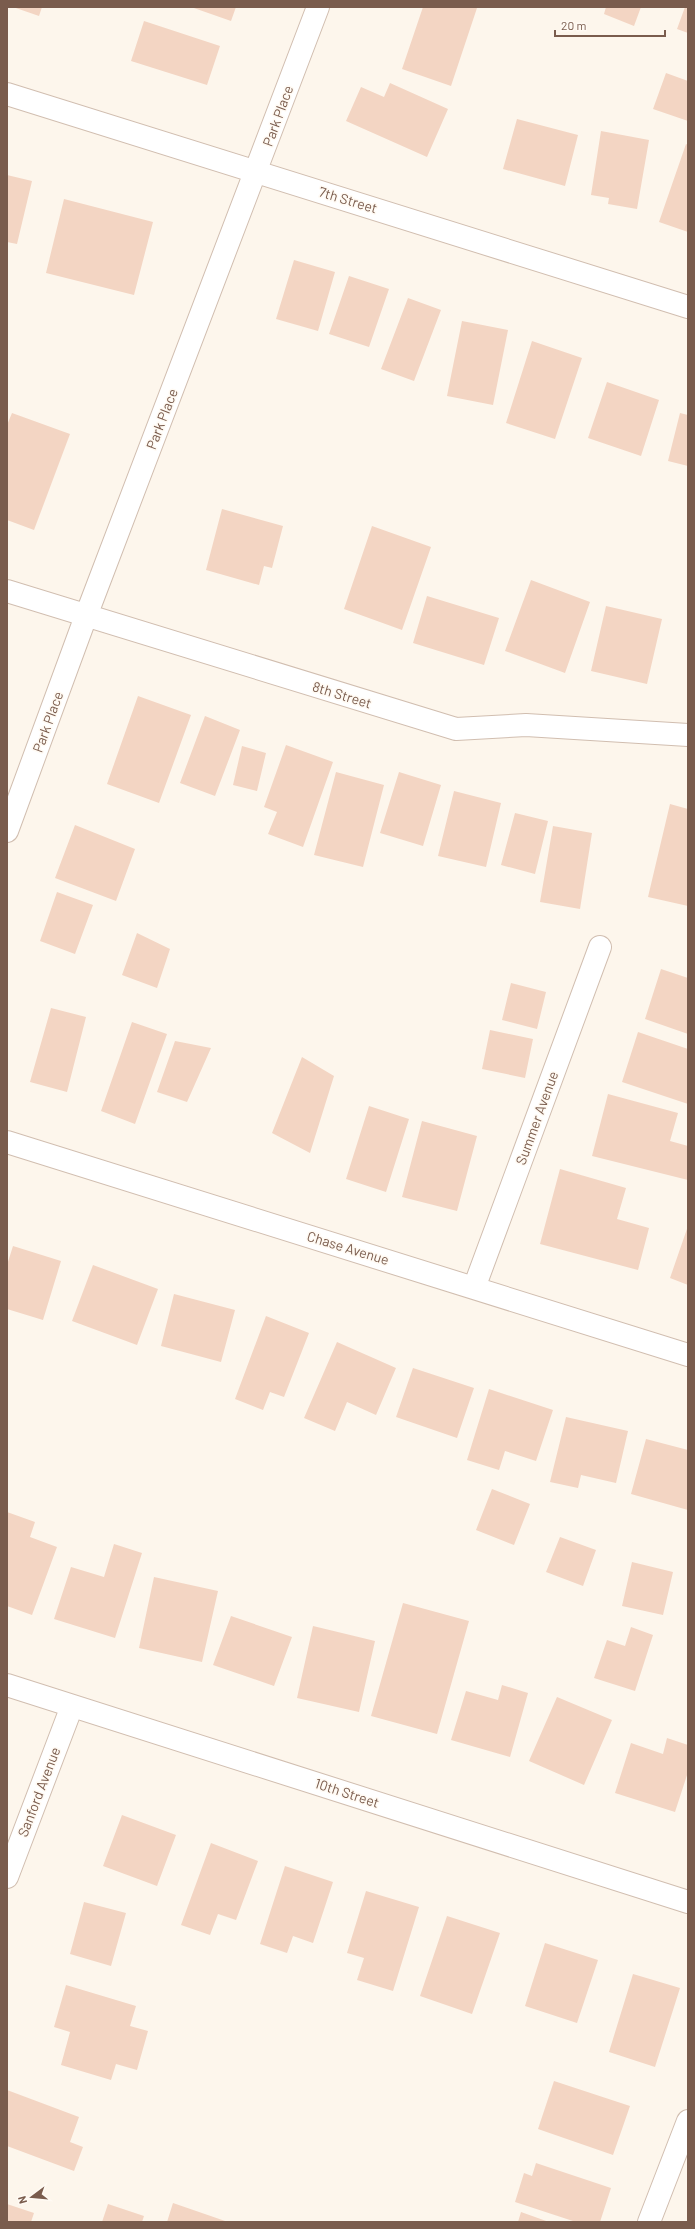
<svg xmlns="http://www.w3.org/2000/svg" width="695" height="2229" font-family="Barlow,sans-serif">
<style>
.building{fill:#f3d5c3}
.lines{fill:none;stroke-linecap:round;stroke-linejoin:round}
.street-casing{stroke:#d1beb0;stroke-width:24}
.street{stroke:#fff;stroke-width:22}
.labels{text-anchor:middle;stroke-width:3;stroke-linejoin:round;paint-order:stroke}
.street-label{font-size:14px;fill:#7a5c4d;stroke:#fffaf3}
</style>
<rect width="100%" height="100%" fill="#fdf6ec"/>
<!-- building -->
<path class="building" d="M13 7H42L39 16Z
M191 7H236L231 21Z
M423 7 477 8 451 86 402 69Z
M606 7H641L634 26 604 14Z
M685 7H688V33L677 29Z
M144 21 220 46 207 85 131 61Z
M666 73 688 81V121L653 109Z
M390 83 448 109 427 157 346 121 361 87 384 97Z
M517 119 578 135 565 186 503 169Z
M601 131 649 140 637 209 608 204 609 198 591 195Z
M686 144 688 145V232L659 222Z
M7 175 32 181 17 244 7 242Z
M64 199 153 222 134 295 46 273Z
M294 260 335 272 318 331 276 319Z
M349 276 389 289 369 347 329 334Z
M408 298 441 310 414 381 381 369Z
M462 321 508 330 493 405 447 396Z
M532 341 582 358 555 439 506 423Z
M607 382 659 400 641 456 588 438Z
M12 413 70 434 34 530 7 520V425Z
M680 413 688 415V466L668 461Z
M222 509 283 526 272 568 264 566 259 585 206 570Z
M372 526 431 547 402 630 344 609Z
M531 580 590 602 565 673 505 651Z
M427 596 499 618 484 665 413 643Z
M606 606 662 619 647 684 591 671Z
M138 696 191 715 159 803 107 784Z
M205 716 240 730 215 796 180 783Z
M286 745 333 762 303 847 268 834 277 812 264 807Z
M242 746 266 753 257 791 233 785Z
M336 772 384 785 363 867 314 855Z
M399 772 441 785 423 846 380 833Z
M454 791 501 803 486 867 438 856Z
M670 804 688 809V906L648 897Z
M515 813 548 821 535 874 501 865Z
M75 825 135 849 116 901 55 878Z
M553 826 592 833 580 909 540 902Z
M57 892 93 905 75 954 40 941Z
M137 933 170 949 157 988 122 975Z
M661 969 688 978V1034L645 1019Z
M511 983 546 992 537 1029 502 1020Z
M51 1008 86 1017 67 1092 30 1082Z
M132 1022 167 1034 135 1124 101 1111Z
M490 1030 533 1039 525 1078 482 1069Z
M638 1032 688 1049V1104L622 1082Z
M175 1041 211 1048 187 1102 157 1092Z
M302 1057 334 1076 310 1153 272 1133Z
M608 1094 678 1113 670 1141 688 1146V1180L592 1156Z
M369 1106 409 1119 386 1192 346 1179Z
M422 1121 477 1136 457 1211 402 1197Z
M560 1169 626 1188 617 1219 649 1228 638 1270 540 1244Z
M688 1226V1285L670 1278Z
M13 1246 61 1261 43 1320 7 1309V1265Z
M93 1265 158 1289 137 1345 72 1321Z
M174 1294 235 1310 221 1362 161 1346Z
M266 1316 309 1333 284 1397 270 1392 263 1410 235 1399Z
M337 1342 396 1368 376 1415 347 1402 335 1431 304 1418Z
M413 1368 474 1388 457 1438 396 1417Z
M489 1389 553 1410 536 1461 505 1451 499 1470 467 1460Z
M566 1417 628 1431 616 1483 581 1475 578 1488 550 1482Z
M646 1439 688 1450V1510L631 1494Z
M492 1489 530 1504 514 1545 476 1530Z
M7 1512 35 1522 30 1537 57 1547 32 1615 7 1606Z
M560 1537 596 1550 583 1586 546 1572Z
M114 1544 142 1553 115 1638 54 1619 71 1567 104 1577Z
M632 1562 673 1572 663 1615 622 1606Z
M154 1577 218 1591 202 1662 139 1648Z
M403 1603 469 1621 437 1734 371 1716Z
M231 1616 292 1637 274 1686 213 1665Z
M313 1626 375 1641 359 1712 297 1698Z
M631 1627 653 1635 635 1691 594 1678 607 1640 625 1646Z
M502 1685 528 1693 510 1757 451 1740 466 1691 498 1700Z
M557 1697 612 1720 584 1785 529 1761Z
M667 1738 688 1745V1772L675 1812 615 1793 631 1743 663 1754Z
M122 1815 176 1835 157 1886 103 1866Z
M211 1843 258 1861 236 1920 218 1914 210 1935 181 1925Z
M285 1866 333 1882 313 1943 293 1936 287 1953 260 1944Z
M366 1891 419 1907 393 1991 357 1980 364 1958 347 1953Z
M84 1902 126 1913 111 1966 70 1954Z
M447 1916 500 1933 472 2014 420 1996Z
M545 1943 598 1960 577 2023 525 2006Z
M633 1974 680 1988 655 2067 609 2052Z
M66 1985 136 2006 130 2026 148 2031 137 2070 116 2064 111 2080 61 2065 70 2032 54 2027Z
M554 2081 630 2106 613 2155 538 2129Z
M7 2090 79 2117 70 2142 83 2147 74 2171 7 2146Z
M536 2163 611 2188 600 2222H576L515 2202 524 2173 532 2176Z
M173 2203 228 2222H167Z
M7 2204 34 2213 31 2222H7Z
M108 2204 144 2216 142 2222H102Z
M521 2212 549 2222H518Z"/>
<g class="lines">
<!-- street casing -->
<g class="street-casing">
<path id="street" d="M7 94 688 307
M7 591 456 729 526 725 688 735
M7 831 86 616 318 7
M7 1142 688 1355
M474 1288 600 947
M7 1685 688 1902
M7 1877 72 1706
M649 2222 688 2121"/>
</g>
<!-- street -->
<use href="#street" class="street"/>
</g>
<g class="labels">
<!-- street labels -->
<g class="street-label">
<text transform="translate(278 116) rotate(-70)" y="5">Park Place</text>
<text transform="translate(348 200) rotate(17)" y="5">7th Street</text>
<text transform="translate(162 419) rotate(-69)" y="5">Park Place</text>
<text transform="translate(342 695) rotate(17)" y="5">8th Street</text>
<text transform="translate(48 722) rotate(-70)" y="5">Park Place</text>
<text transform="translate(537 1118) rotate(-70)" y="5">Summer Avenue</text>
<text transform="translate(348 1248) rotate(17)" y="5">Chase Avenue</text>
<text transform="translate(39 1792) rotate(-69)" y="5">Sanford Avenue</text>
<text transform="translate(347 1793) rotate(18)" y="5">10th Street</text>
</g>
</g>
<!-- border -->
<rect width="695" height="2229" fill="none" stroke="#7a5c4d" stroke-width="16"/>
<!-- north arrow -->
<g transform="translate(32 2197) rotate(254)" stroke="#fffaf3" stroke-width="3" paint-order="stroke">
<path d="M0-3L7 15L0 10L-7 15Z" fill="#7a5c4d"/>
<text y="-6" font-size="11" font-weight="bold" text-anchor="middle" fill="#7a5c4d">N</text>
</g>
<!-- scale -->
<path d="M555 30v6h110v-6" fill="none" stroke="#7a5c4d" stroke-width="2"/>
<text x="561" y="30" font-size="12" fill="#7a5c4d" stroke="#fffaf3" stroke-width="3" paint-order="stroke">20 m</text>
</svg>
